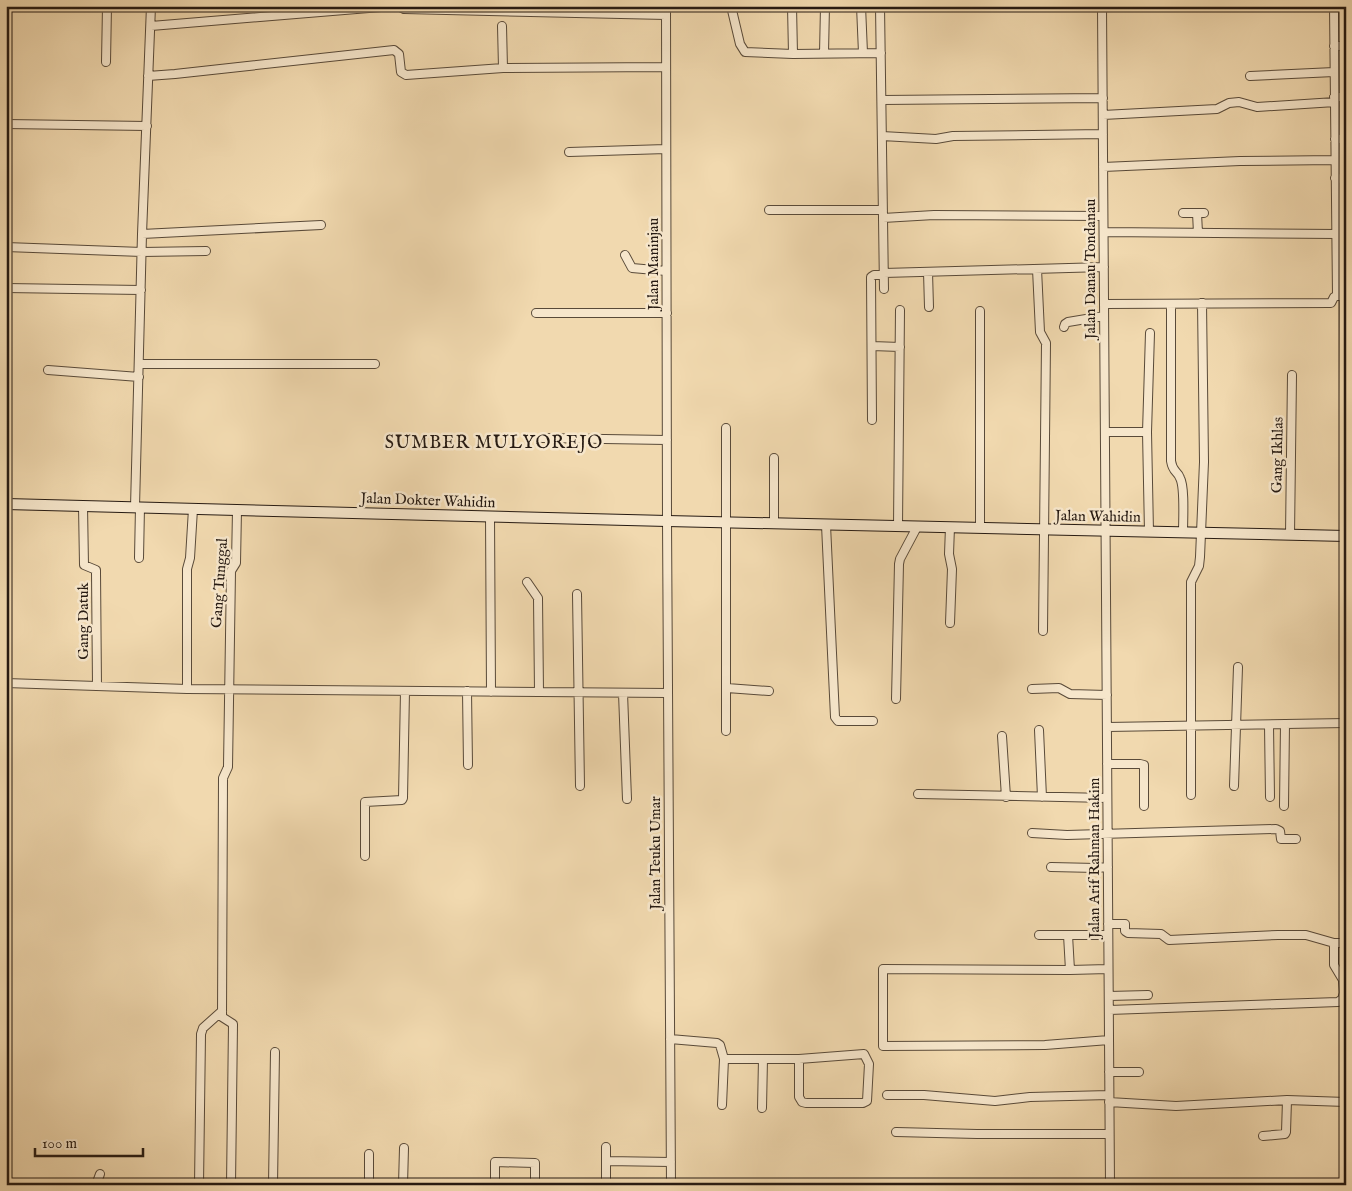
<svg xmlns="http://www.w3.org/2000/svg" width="1352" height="1191" font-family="'IM FELL English',serif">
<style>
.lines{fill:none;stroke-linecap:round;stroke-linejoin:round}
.street-casing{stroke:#594a39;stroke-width:10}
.secondary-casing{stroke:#261a12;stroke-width:12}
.street{stroke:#f6e6cb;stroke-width:8}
.secondary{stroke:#f6e6cb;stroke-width:10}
.labels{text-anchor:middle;stroke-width:5;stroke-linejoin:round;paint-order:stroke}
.street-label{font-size:15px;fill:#261a12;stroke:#f6e6cb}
.quarter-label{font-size:18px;letter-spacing:1px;fill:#261a12;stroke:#f6e6cb}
</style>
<rect width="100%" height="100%" fill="#f1d9af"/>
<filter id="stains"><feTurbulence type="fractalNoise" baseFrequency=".004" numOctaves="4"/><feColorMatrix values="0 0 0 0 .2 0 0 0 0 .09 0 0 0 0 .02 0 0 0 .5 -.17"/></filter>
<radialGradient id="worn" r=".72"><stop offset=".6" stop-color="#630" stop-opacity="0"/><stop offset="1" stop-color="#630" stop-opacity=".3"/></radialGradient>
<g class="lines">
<!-- street casing -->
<g class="street-casing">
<path id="street" d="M398 6 404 9 666 15
M666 6 667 521 671 1185
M731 6 740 44 745 52 793 54 881 53
M792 6 793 54
M861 6 863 53
M880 6 884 289
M1102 6 1110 1185
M1334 6 1337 296H1344L1346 499
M151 26 393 6
M502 26 503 68
M1334 46H1346
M824 53 825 6
M106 62 107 6
M148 76 175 74 394 50 399 54 401 72 406 75 503 68 666 67
M1250 76 1334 72
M1334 97H1346
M882 100 1103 98
M1103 115 1217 109 1229 103 1239 102 1257 107 1335 102
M6 124 147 126
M882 136 936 139 953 136 1103 134
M1335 139H1346
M569 152 666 149
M1103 167 1240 161 1335 160
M1335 178 1346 179
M769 210H883
M1183 213H1204
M1197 213 1198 233
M883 218 934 215 1103 216
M1104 232 1337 234
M142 234 321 225
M6 247 142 252 206 251
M625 255 632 268 666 271
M1037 269 1040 332 1046 343 1043 631
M928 272 929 307
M884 273 1104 267
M6 288 141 290
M1104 304 1331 303 1334 297 1337 296
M1171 304V461C1173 473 1177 470 1180 478 1185 487 1183 520 1183 533
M980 311V528
M536 313H667
M1064 327 1065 324 1068 322 1104 316
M872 346 900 347
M139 364H375
M48 370 139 377
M872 420 871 277 874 275H884
M726 428V731
M1105 432H1147
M542 438 667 440
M774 458V523
M83 506 84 565 96 570V572L97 686
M135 507 142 234 151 6
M490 516 491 692
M826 525 835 717 838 721H873
M898 526 900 310
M950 527 949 554 952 569 950 623
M1149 532 1147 432 1150 333
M1290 535 1292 375
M139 558 140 507
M527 582 538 598 539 692
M577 594 580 786
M6 683 187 689 668 693
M727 688 769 691
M187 689V569L190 558 193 509
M1032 689 1059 688 1070 694 1107 695
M467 691 468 765
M623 693 627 799
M896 699 899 564 900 559 917 527
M1269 725 1270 797
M1107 727 1346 723
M1039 730 1042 797
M1002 736 1006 797
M1107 764H1140L1144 765V806
M1234 786 1238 667
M918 794 1107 798
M1191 795V582L1199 566 1200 557 1204 462 1202 303
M1284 806 1285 724
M1032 833 1067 835 1276 829 1280 831 1281 839H1296
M365 856V802L402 800 403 798 405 691
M1051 867 1096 868 1108 867
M1108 924H1125V931L1128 933 1161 934 1169 940 1278 935H1306L1334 943H1346
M1039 935H1108
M1068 935 1070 970 1108 969
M1070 970 883 969V1046L1045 1045 1109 1040
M1109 996 1148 995
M1109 1010 1338 1002 1342 999 1344 993 1343 980 1334 965V943
M670 1039 717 1043 720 1045 724 1059H799L864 1054 869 1064 867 1101 863 1103H806L802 1102 799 1097V1059
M1109 1072H1139
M887 1095H924L995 1101 1030 1097 1109 1095
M1109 1102 1176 1106 1287 1100 1346 1102
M722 1105 724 1059
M762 1108 763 1059
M896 1132 977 1134H1109
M1263 1136 1285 1134 1286 1132 1287 1100
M606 1161 671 1162
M96 1185 100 1174
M199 1185 201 1034 203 1028 222 1011
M231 1185 233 1024 222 1017 223 778 228 767 231 571 236 563 237 510
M273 1185 275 1052
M369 1185V1154
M403 1185 404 1148
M495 1185V1162L535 1163V1185
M606 1185V1147"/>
</g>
<!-- secondary casing -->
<g class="secondary-casing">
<path id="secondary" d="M6 504 667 521 1346 536"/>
</g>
<!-- street -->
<use href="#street" class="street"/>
<!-- secondary -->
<use href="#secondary" class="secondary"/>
</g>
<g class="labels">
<!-- street labels -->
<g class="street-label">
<text transform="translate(653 264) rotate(-90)" y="5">Jalan Maninjau</text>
<text transform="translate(1090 269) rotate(-90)" y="5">Jalan Danau Tondanau</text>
<text transform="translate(1277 455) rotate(-89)" y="5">Gang Ikhlas</text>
<text transform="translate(428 500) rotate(2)" y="5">Jalan Dokter Wahidin</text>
<text transform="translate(1098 516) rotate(1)" y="5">Jalan Wahidin</text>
<text transform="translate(219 583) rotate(-86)" y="5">Gang Tunggal</text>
<text transform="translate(83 621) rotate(-90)" y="5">Gang Datuk</text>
<text transform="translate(655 853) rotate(-90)" y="5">Jalan Teuku Umar</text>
<text transform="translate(1094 858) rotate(-90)" y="5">Jalan Arif Rahman Hakim</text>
</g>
<!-- quarter labels -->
<g class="quarter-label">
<text x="494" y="448">SUMBER MULYOREJO</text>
</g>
</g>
<!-- margin -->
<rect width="1352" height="1191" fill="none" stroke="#f1d9af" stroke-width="25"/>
<rect x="8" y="8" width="1337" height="1176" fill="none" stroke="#261a12" stroke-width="2.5"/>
<rect x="12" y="12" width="1327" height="1166" fill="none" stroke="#261a12"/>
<!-- scale -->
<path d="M35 1148v8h108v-8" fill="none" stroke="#261a12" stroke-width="2.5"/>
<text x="42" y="1148" font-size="15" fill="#261a12" stroke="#f6e6cb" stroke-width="4" paint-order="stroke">100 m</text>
<rect width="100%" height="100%" filter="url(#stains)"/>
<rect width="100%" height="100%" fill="url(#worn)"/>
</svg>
